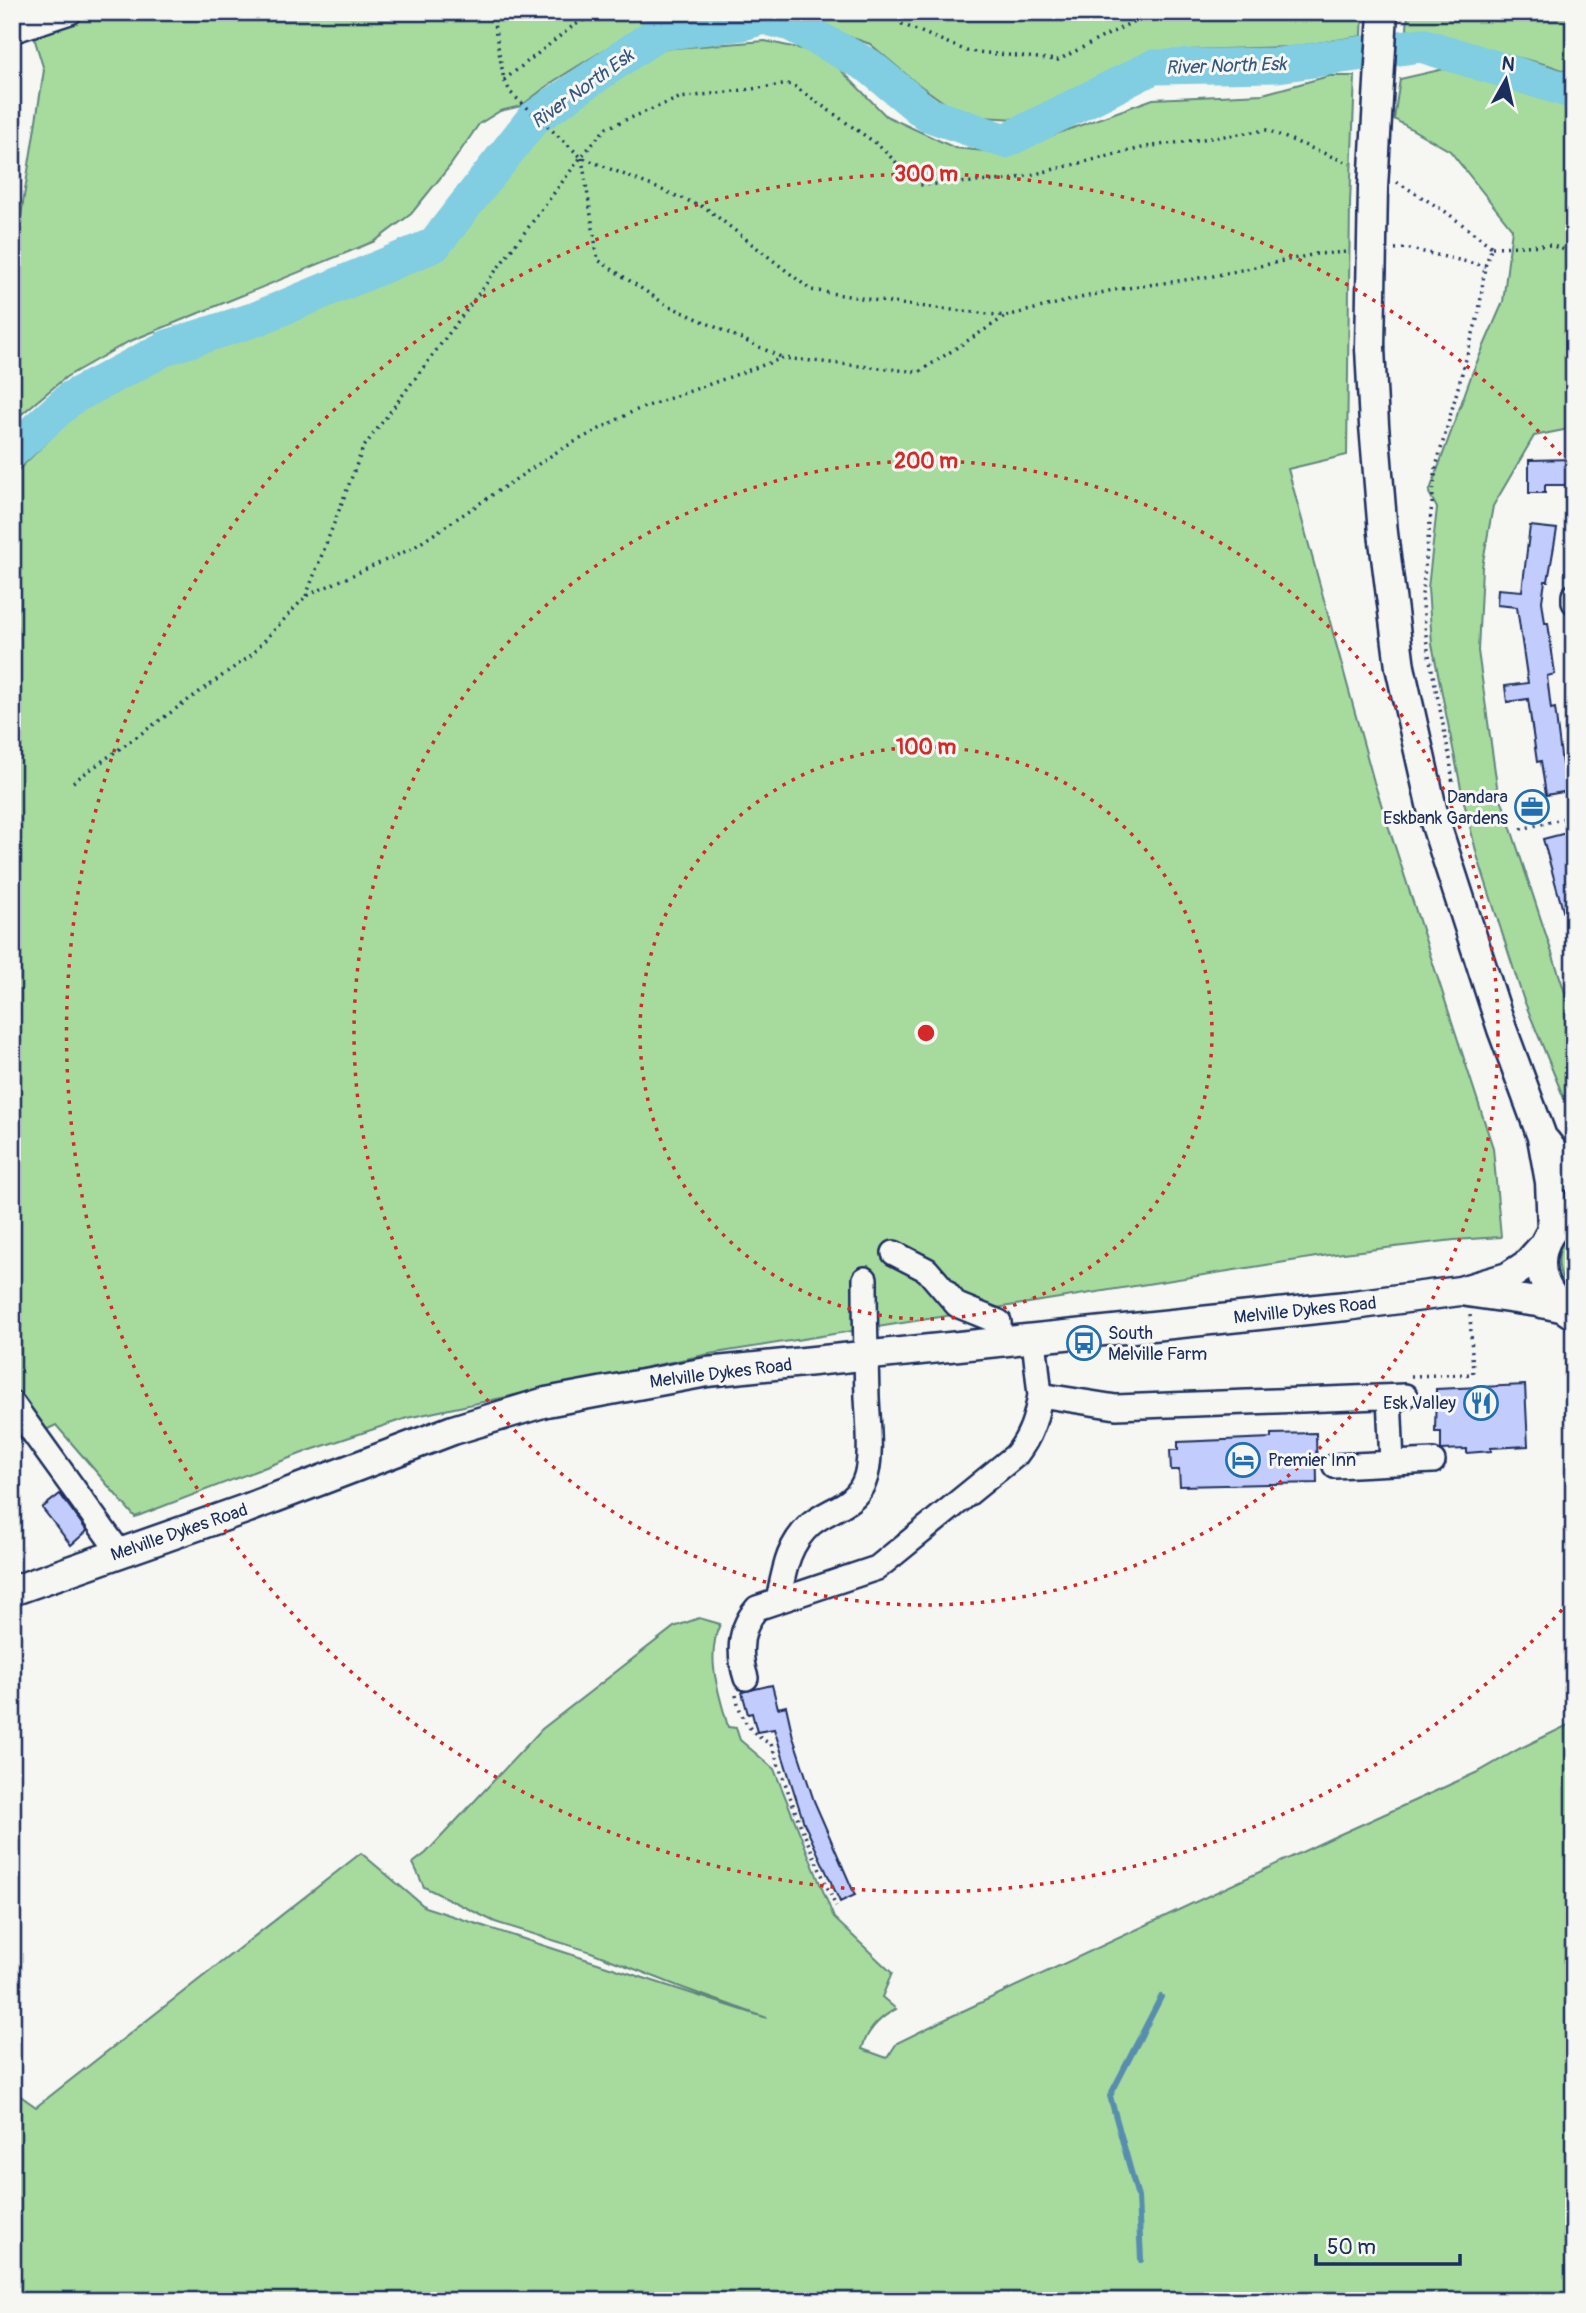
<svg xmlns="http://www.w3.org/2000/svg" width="1586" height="2313" font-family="Pangolin,sans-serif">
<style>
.green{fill:#a7db9d;stroke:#61857e;stroke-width:2}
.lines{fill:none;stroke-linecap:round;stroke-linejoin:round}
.stream{stroke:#588ead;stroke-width:6}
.river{stroke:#81cde1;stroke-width:35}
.building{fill:#c2cdfe;stroke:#1b2f5e;stroke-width:2}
.minor-casing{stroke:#1b2f5e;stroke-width:28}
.major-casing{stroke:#1b2f5e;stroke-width:33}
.path{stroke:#1b2f5e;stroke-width:3.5;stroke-dasharray:2 5;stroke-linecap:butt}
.minor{stroke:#f6f6f2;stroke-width:23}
.major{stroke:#f6f6f2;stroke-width:28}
.major-bridge-casing{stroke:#1b2f5e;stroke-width:33;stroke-linecap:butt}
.major-bridge{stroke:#f6f6f2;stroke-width:28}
.ring{fill:none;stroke:#d62828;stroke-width:3.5;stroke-dasharray:3.5 7}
.labels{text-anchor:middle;stroke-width:6;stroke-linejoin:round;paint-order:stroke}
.poi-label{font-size:18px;fill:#1b2f5e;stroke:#f6f6f2;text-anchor:end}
.street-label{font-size:18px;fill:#1b2f5e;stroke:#f6f6f2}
.water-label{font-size:19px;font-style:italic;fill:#34567f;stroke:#f6f6f2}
.centre{fill:#d62828;stroke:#f6f6f2;stroke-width:3.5}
.ring-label{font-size:21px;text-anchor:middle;font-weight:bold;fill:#d62828;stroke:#f6f6f2;stroke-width:6;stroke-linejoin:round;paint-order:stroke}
</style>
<rect width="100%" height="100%" fill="#f6f6f2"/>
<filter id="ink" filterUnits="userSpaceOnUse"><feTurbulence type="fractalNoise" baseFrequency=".0143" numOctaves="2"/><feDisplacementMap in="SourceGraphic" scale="14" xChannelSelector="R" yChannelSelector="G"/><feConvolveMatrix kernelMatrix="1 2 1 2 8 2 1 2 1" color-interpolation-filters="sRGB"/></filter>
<g filter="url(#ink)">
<!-- green -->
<path class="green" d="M104 12H742L684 16 641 27 554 81 521 106 500 111 479 124 450 166 411 214 375 241 128 342 66 377 12 422V220L20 222 44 70 33 34 67 20Z
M778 12H1363L1362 36 1291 47 1188 50 1125 71 1034 120 963 116 915 82 870 44Z
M1408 12H1574V74L1548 65 1407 30Z
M765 41 825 54 886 116 955 148 1004 153 1153 99 1263 94 1329 76H1355L1350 203 1347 455 1288 469 1374 782 1493 1148 1501 1237 1454 1240 1335 1254 709 1354 407 1418 308 1451 135 1517 56 1425 15 1445 12 1442V476L84 405 165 360 334 301 442 252 501 184 540 126 603 78 662 49Z
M1444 69 1528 90 1574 107V428L1534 436 1493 506 1482 567 1478 651 1497 786 1574 1020V1123L1523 998 1477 855 1463 798 1432 644 1428 588 1437 508 1429 493 1473 371 1503 302 1512 229 1450 151 1394 119 1400 79Z
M1574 1231V1294C1555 1277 1552 1247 1574 1231Z
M699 1618 720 1624C705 1658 719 1693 728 1727L736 1728 740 1740 774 1769 834 1918 892 1973 882 1997 896 2009C879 2018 867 2030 862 2049L887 2058 897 2043 950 2017 1334 1837 1480 1771 1519 1749 1574 1722V2301H12V2090L36 2107 361 1853 425 1907 767 2018 683 1988 591 1952 495 1922 424 1887 413 1863 426 1853 542 1729 674 1627Z"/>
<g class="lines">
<!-- stream -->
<path class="stream" d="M1141 2260 1138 2197 1110 2096 1161 1997"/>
<!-- river -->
<path class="river" d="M12 451 71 398 168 347 256 319 434 245 533 119 658 33 743 23 763 17 791 24 869 66 927 114 1005 141 1153 67 1278 65 1421 45 1574 92"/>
</g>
<!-- building -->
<path class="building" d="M1574 459V485H1545V493H1529V460Z
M1530 526 1557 529 1548 581H1545L1542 601 1545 623H1548L1555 674 1547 676 1551 709 1555 708 1562 764H1565L1569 791 1546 795 1541 761 1537 762 1528 699 1507 702 1505 686 1528 683 1517 607 1497 605 1498 589 1522 591Z
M1538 797 1541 814 1525 816 1523 799Z
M1574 831V932H1569L1543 839Z
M1525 1385 1528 1446 1491 1448V1451L1467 1453V1449L1441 1450V1432H1435L1436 1389Z
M1316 1433 1317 1483 1180 1486 1179 1470H1171L1170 1450H1178V1442L1271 1438V1434Z
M60 1494 87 1531 71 1545 42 1508Z
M772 1685 778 1708 786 1706 793 1737 814 1801 855 1895 840 1902 804 1823 774 1729 757 1732 752 1713 748 1714 742 1692Z"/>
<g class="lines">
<!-- minor casing -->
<g class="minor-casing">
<path id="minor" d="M12 31 70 12
M1574 596V602
M894 1253 927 1270 957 1305 999 1322 1000 1342
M1034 1339 1040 1395 1116 1407 1405 1396
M1389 1397 1392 1463
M12 1403 120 1553
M1335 1466 1433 1461
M778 1601C784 1572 787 1545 811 1524 830 1508 853 1507 864 1482 873 1461 868 1420 867 1397 866 1358 865 1319 865 1279
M746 1678C738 1653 739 1629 757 1608L877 1568 1016 1455C1031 1436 1036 1419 1040 1395"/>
</g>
<!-- major casing -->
<g class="major-casing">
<path id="major" d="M1370 348 1374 425 1383 533 1400 667 1435 822 1502 1029 1542 1137 1550 1182 1552 1229
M1546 1142 1574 1178
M1574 1212C1530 1236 1530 1290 1574 1315
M1467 1292 1537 1302 1561 1307
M12 1591 248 1508 453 1430 546 1402 707 1372 1346 1306 1460 1291 1508 1277 1526 1265 1543 1246"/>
</g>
<!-- path -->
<path class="path" d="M492 12 504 80 511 93 581 157 706 208 811 290 892 303 1006 316 1113 290 1213 276 1316 254 1349 252
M894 12 902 24 967 51 1058 60 1152 12
M504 80 573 26 599 12
M582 158 598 260 665 304 781 357
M1397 182 1446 212 1492 247 1485 266 1479 312 1436 467 1422 595 1427 645 1450 759 1453 785
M1492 247 1550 245 1574 253
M1395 249 1406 248 1485 266
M306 596 363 448 581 157 606 128 679 98 791 84 877 144 920 185 1010 180 1146 147 1267 130 1350 164
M73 782 250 656 306 596 413 548 561 449 634 411 783 358 919 372 1006 316
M1521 829 1574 816
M1411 1376 1473 1374 1470 1314
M736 1695C741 1719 749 1733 771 1744L800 1824 836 1907"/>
<!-- minor -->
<use href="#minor" class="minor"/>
<!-- major -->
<use href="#major" class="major"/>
<!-- major-bridge casing -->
<g class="major-bridge-casing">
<path id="major-bridge" d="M1370 348 1373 188 1383 12"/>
</g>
<!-- major-bridge -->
<use href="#major-bridge" class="major-bridge"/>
</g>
</g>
<!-- distance rings -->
<g class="ring">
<circle cx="926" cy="1033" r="286"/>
<circle cx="926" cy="1033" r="572"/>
<path d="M1569 1602A859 859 0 1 1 1569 464"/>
</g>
<!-- icons -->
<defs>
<g id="office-ring" transform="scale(1.75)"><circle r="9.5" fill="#f6f6f2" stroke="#1f6fb2" stroke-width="1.5"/><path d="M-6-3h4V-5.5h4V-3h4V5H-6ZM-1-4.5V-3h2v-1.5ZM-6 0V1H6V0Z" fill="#1f6fb2"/></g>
<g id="bus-ring" transform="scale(1.75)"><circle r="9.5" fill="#f6f6f2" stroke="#1f6fb2" stroke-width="1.5"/><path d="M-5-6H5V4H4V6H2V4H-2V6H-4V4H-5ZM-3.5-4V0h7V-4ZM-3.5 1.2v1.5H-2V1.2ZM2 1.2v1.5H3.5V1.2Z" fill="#1f6fb2"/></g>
<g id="restaurant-ring" transform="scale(1.75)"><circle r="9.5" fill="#f6f6f2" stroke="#1f6fb2" stroke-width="1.5"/><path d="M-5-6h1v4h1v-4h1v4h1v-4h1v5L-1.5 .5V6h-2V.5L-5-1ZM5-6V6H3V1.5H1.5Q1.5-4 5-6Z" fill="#1f6fb2"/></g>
<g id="hotel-ring" transform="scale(1.75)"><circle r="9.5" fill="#f6f6f2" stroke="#1f6fb2" stroke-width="1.5"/><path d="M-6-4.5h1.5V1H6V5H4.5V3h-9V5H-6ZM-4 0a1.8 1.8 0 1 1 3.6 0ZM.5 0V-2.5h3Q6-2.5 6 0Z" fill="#1f6fb2"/></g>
</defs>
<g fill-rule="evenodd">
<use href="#office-ring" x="1532" y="807"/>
<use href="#bus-ring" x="1084" y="1343"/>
<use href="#restaurant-ring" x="1481" y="1403"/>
<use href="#hotel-ring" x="1243" y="1460"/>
</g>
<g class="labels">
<!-- poi labels -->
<g class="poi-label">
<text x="1508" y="803">Dandara<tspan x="1508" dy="21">Eskbank Gardens</tspan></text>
<text x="1108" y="1339" text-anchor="start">South<tspan x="1108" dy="21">Melville Farm</tspan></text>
<text x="1456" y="1409">Esk Valley</text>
<text x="1268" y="1466" text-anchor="start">Premier Inn</text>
</g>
<!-- street labels -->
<g class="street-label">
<text transform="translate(1305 1310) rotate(-6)" y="6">Melville Dykes Road</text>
<text transform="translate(721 1373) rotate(-7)" y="6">Melville Dykes Road</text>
<text transform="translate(179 1532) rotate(-19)" y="6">Melville Dykes Road</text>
</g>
<!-- water labels -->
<g class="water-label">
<text transform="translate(1226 65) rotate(-2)" y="7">River North Esk</text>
<text transform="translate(582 88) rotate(-36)" y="7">River North Esk</text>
</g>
</g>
<circle cx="926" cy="1033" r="10" class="centre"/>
<g class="ring-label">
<text x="926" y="181">300 m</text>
<text x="926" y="468">200 m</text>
<text x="926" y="754">100 m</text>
</g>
<!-- margin -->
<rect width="1586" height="2313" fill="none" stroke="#f6f6f2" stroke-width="42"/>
<rect x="21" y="21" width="1544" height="2271" fill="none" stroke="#1b2f5e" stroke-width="2.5" filter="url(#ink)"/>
<!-- north arrow -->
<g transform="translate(1506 80) rotate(8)" stroke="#f6f6f2" stroke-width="5" paint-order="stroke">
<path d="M0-5L12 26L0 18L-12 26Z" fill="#1b2f5e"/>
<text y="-10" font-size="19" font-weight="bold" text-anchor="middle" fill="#1b2f5e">N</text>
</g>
<!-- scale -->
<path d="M1316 2254v10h144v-10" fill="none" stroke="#1b2f5e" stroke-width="3.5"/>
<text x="1327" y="2254" font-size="21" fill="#1b2f5e" stroke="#f6f6f2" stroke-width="5" paint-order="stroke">50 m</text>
</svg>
